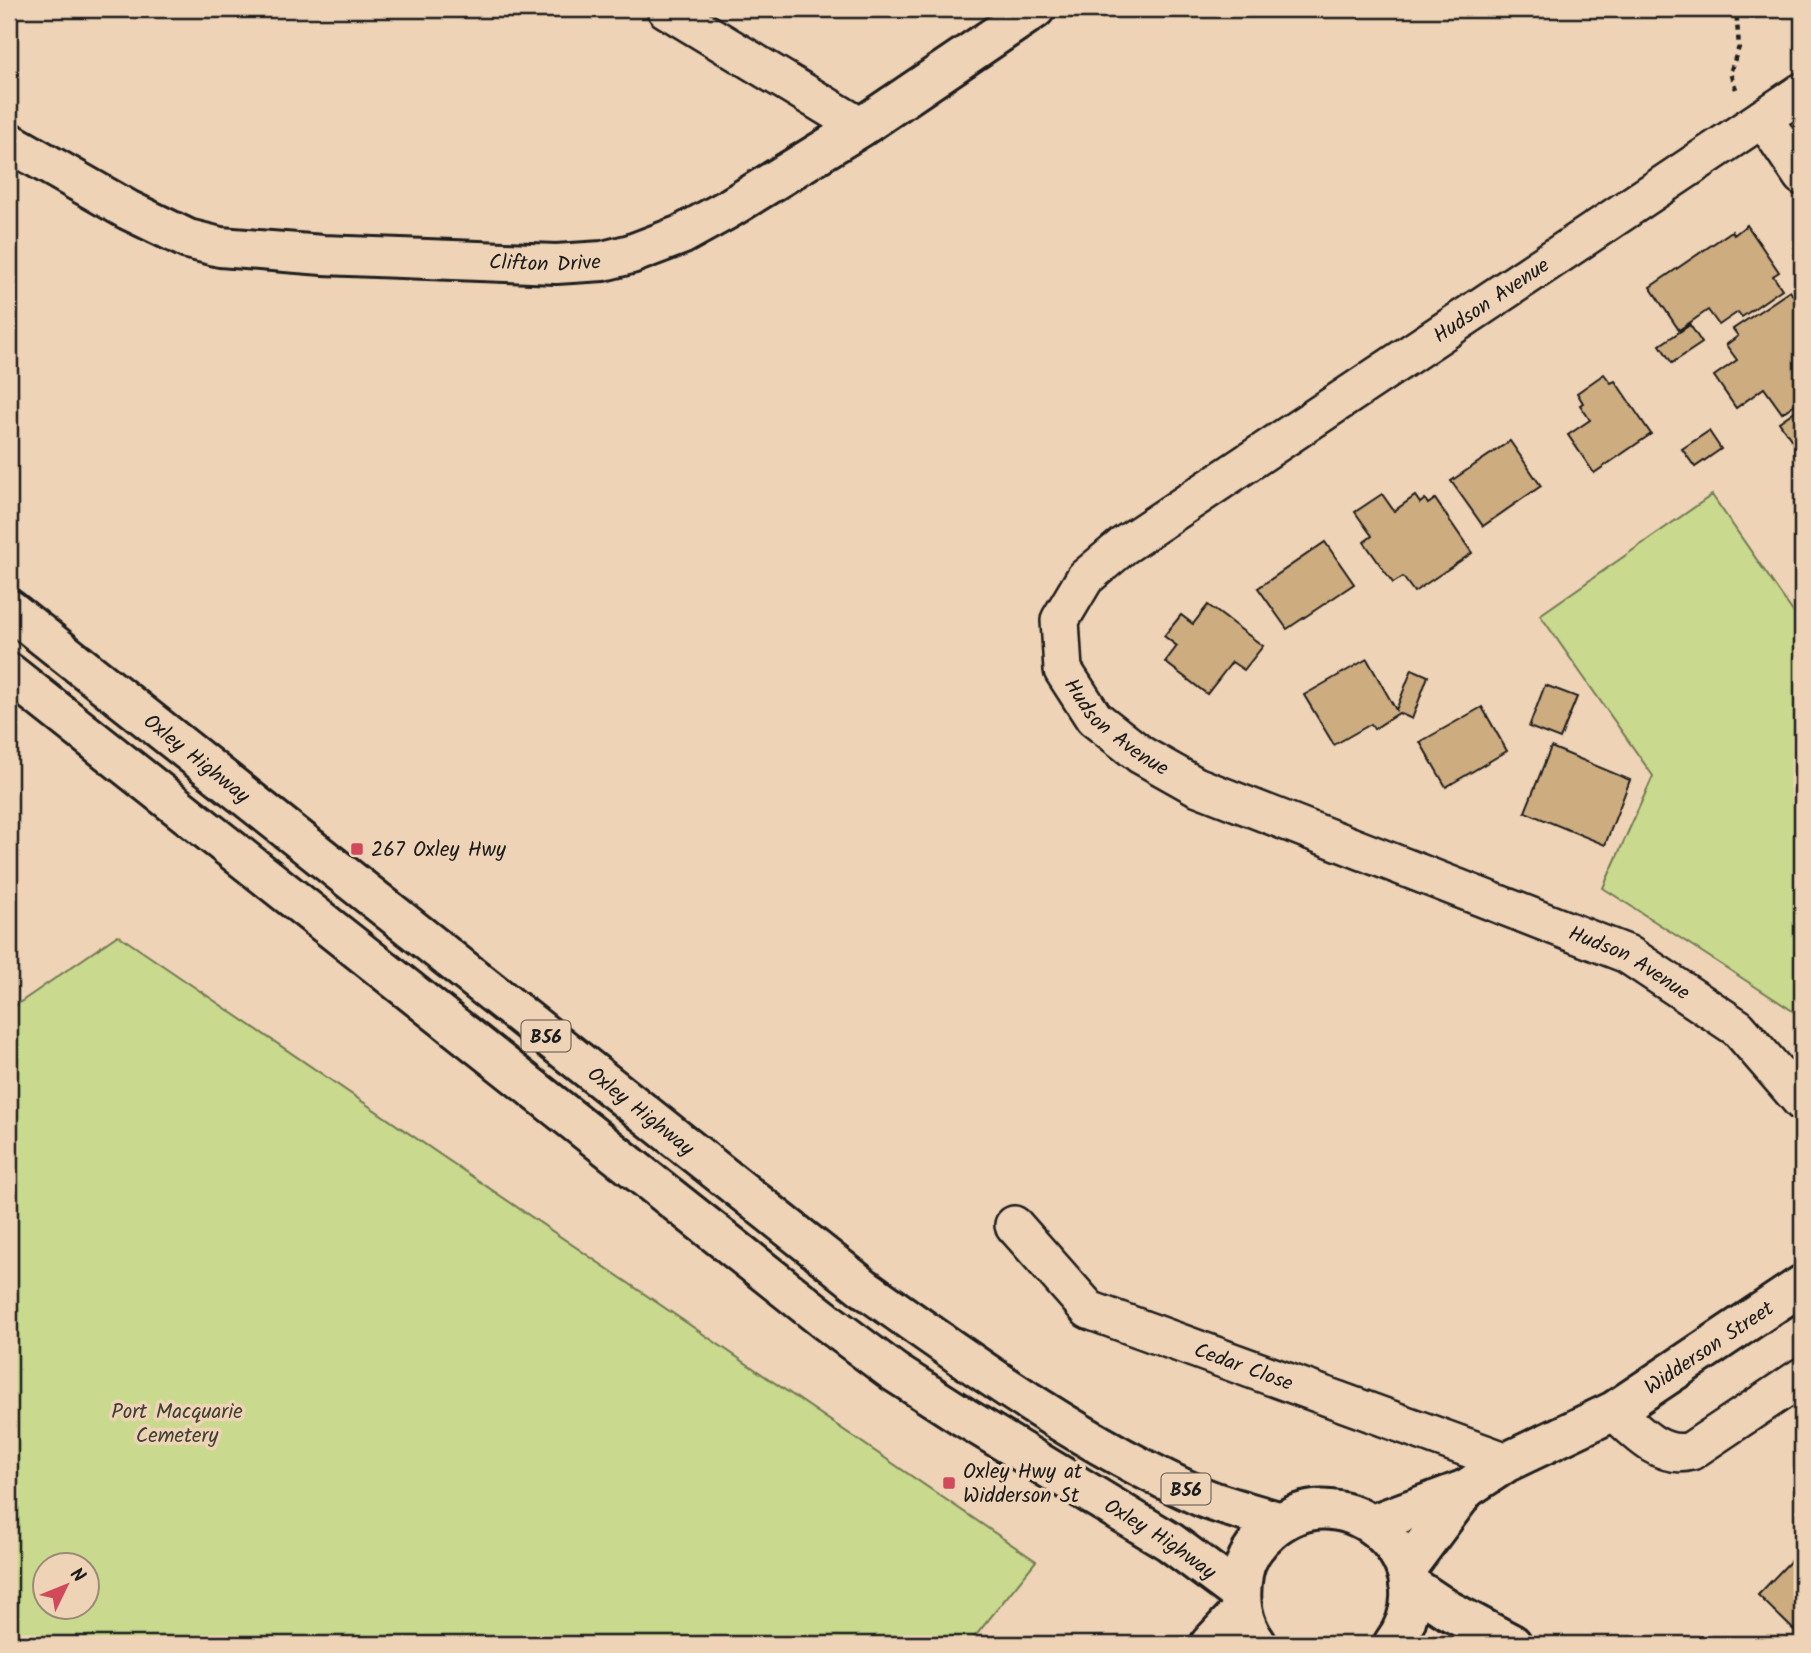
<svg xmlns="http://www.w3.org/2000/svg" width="1811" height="1653" font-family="Kalam,sans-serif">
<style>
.green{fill:#c9d98d;stroke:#727a54;stroke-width:2;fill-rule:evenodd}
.building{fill:#cdac80;stroke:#1c1c1c;stroke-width:2}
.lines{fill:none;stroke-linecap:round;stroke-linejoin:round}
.street-casing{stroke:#1c1c1c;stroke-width:42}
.secondary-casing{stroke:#1c1c1c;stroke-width:44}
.primary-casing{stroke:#1c1c1c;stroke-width:44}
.path{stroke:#1c1c1c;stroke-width:4.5;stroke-dasharray:5 5;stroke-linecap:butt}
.street{stroke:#efd3b6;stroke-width:37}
.secondary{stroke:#efd3b6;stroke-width:38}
.primary{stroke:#efd3b6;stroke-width:38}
.poi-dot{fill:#d1495b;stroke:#efd3b6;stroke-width:2.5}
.labels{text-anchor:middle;stroke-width:7;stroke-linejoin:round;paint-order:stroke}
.shield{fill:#efd3b6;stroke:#5b534a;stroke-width:2}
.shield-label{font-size:19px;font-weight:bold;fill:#1c1c1c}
.street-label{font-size:21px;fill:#1c1c1c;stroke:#efd3b6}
.poi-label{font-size:21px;fill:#1c1c1c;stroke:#efd3b6;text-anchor:start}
.park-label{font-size:21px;fill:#3f4233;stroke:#efd3b6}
</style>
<rect width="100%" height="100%" fill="#efd3b6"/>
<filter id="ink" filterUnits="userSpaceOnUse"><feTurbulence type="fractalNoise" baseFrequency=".0143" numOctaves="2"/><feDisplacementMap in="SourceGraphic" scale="14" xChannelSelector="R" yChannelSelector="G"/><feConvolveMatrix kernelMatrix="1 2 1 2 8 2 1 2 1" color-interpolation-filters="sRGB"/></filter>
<g filter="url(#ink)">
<!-- green -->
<path class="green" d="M1712 495 1802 625V1017L1603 888 1653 776 1540 615Z
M118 935 1036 1561 969 1644H9V1010ZM46 1566H88V1608H46Z"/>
<!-- building -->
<path class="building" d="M1747 225 1779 272 1773 276 1782 289 1742 317 1738 312 1719 325 1708 310 1679 330 1650 287 1732 231 1734 235Z
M1790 291 1802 309V399L1782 413 1764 388 1736 408 1714 376 1737 360 1726 345 1738 336 1733 329Z
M1690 325 1702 343 1672 363 1660 345Z
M1604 374 1611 383 1615 381 1651 434 1594 473 1568 435 1590 420 1580 405 1583 403 1577 393Z
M1802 406V455L1779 422Z
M1709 431 1721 449 1695 467 1682 449Z
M1510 441 1541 486 1483 526 1451 481Z
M1382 494 1394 511 1415 496 1420 503 1425 499 1428 504 1435 499 1472 553 1414 592 1403 577 1393 583 1364 542 1372 536 1355 512Z
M1325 542 1354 584 1287 629 1258 588Z
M1208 605 1263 646 1244 670 1232 662 1207 694 1165 662 1177 646 1164 636 1181 615 1193 624Z
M1367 659 1396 710 1412 669 1428 676 1412 719 1399 713 1374 729 1371 724 1334 745 1304 695Z
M1545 685 1577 697 1560 739 1529 727Z
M1482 707 1507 751 1446 787 1420 742Z
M1551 747 1630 780 1605 845 1525 812Z
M1802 1549V1638L1758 1595Z"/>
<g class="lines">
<!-- street casing -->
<g class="street-casing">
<g id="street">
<path d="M666 9 861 127"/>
<path id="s1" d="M1802 92 1123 546 1085 578 1060 620 1063 670 1094 718 1141 755 1196 786 1627 954 1738 1028 1802 1102"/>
<path d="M1763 118 1802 176"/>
<path id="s2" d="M1014 1225 1089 1310 1507 1462"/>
<path d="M1614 1411C1635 1430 1660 1460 1691 1451L1802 1377"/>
</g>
</g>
<!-- secondary casing -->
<g class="secondary-casing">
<g id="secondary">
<path id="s3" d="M9 142 128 210 188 239 220 247 323 255 556 264 603 261 631 254 681 235 728 209 861 127 1035 9"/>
<path id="s4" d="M1372 1524 1466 1489 1507 1462 1614 1411 1802 1285"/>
<path d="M1406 1569 1466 1489"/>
<path d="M1210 1644 1241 1611"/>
</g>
</g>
<!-- primary casing -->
<g class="primary-casing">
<g id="primary">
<path id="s5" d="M9 609 863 1287C971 1364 1083 1445 1204 1498 1229 1508 1256 1514 1281 1522"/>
<path id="s6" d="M9 673 826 1321 894 1372 964 1417 1170 1542 1240 1594"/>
<path d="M1409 1584 1448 1610 1512 1644"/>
<path d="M1257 1644C1241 1622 1239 1600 1243 1574 1246 1556 1258 1541 1271 1530 1346 1466 1452 1566 1393 1644"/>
</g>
</g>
<!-- path -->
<path class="path" d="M1736 89 1730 73 1739 47 1736 9"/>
<!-- street -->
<use href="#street" class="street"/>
<!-- secondary -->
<use href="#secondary" class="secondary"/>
<!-- primary -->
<use href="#primary" class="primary"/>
</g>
</g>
<!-- markers -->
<g class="poi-dot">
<rect x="350" y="842" width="14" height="14" rx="3.5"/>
<rect x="942" y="1476" width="14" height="14" rx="3.5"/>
</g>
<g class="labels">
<!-- shield labels -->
<g class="shield">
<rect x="521.5" y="1020.5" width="49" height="31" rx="5"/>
<rect x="1161.5" y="1473.5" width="49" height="31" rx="5"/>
</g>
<g class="shield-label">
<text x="546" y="1043">B56</text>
<text x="1186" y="1496">B56</text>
</g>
<!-- street labels -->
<g class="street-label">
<text dy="7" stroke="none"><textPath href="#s3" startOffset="562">Clifton Drive</textPath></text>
<text transform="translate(1491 300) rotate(-34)" y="7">Hudson Avenue</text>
<text dy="7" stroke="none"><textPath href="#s1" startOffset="1045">Hudson Avenue</textPath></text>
<text dy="7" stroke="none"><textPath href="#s5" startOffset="240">Oxley Highway</textPath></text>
<text dy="7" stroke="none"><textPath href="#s1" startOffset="1614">Hudson Avenue</textPath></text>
<text dy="7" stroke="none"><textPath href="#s5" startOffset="807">Oxley Highway</textPath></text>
<text dy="7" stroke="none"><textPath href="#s4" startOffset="382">Widderson Street</textPath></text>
<text dy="7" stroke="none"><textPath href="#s2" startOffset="278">Cedar Close</textPath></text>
<text dy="7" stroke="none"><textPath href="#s6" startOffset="1442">Oxley Highway</textPath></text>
</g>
<!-- poi labels -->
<g class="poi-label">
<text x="371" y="856">267 Oxley Hwy</text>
<text x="963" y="1478">Oxley Hwy at<tspan x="963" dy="24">Widderson St</tspan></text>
</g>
<!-- park labels -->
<g class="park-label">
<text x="177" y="1418">Port Macquarie<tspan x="177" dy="24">Cemetery</tspan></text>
</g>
</g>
<!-- margin -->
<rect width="1811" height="1653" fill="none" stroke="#efd3b6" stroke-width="35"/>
<rect x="18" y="18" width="1776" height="1618" fill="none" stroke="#1c1c1c" stroke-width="2.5" filter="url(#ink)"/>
<!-- north arrow -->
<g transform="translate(66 1586) rotate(47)"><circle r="33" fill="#efd3b6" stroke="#9b8a78" stroke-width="2"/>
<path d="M0-5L12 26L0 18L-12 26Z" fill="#d1495b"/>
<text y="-10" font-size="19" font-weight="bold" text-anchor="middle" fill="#1c1c1c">N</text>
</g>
</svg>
